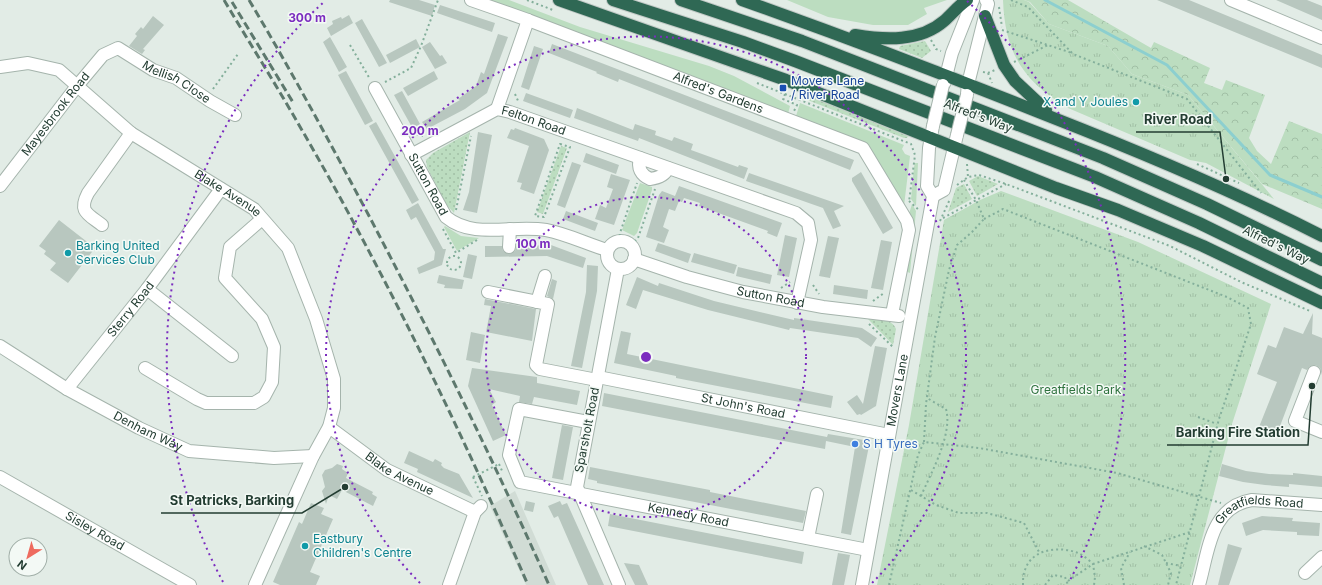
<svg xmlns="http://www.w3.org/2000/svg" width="1322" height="585" font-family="Inter,sans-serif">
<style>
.built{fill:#d1dcd5}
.grass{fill:#bcddc0}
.forest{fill:url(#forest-crowns)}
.park{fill:url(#park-tufts)}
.garden{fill:url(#garden-dots)}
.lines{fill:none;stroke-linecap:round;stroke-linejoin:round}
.stream{stroke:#8ccfcf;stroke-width:3}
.building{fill:#b8c7bf}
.minor-casing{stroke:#a5b4ac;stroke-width:14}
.highway-casing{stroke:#c1c9c6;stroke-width:14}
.path{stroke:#84af9b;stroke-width:2;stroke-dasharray:2 3;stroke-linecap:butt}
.minor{stroke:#fff;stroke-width:12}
.highway{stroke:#2f6854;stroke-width:12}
.rail{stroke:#5d786d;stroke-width:3;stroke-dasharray:8 4;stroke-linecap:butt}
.minor-bridge-casing{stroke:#a5b4ac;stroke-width:14;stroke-linecap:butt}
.path-bridge{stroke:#84af9b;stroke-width:2;stroke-dasharray:2 3;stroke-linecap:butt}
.minor-bridge{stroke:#fff;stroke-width:12}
.ring{fill:none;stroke:#7b2cbf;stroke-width:2;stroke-dasharray:2 4}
.transit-dot{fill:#1a4fb4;stroke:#f3f9f5;stroke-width:1.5}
.culture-dot{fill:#0f9aa8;stroke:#f3f9f5;stroke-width:1.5}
.shop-dot{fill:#3f7fe0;stroke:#f3f9f5;stroke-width:1.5}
.labels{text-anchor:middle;stroke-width:3;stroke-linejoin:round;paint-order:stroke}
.transit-label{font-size:12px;fill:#164399;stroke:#f3f9f5;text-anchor:start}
.street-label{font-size:12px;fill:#233d32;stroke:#f3f9f5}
.culture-label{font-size:12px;fill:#0d838f;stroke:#f3f9f5;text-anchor:start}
.park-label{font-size:12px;fill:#2e723e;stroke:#f3f9f5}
.shop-label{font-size:12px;fill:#366cbe;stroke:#f3f9f5;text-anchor:start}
.centre{fill:#7b2cbf;stroke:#f3f9f5;stroke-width:2}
.ring-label{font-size:12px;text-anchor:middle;font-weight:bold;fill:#7b2cbf;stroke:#f3f9f5;stroke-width:3;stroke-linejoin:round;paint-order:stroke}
.leader{fill:none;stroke:#233d32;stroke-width:1.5}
.callout-dot{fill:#233d32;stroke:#f3f9f5;stroke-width:1.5}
.callout-label{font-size:13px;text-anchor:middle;font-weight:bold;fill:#233d32;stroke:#f3f9f5;stroke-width:3;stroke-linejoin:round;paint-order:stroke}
</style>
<defs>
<pattern id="forest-crowns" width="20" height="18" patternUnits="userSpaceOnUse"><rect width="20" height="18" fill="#bcddc0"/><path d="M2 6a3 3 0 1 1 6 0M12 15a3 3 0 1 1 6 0" fill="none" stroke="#a1bfa5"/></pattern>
<pattern id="park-tufts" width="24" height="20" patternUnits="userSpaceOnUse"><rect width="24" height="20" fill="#bcddc0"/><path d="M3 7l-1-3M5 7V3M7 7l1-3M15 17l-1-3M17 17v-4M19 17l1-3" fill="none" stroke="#a1bfa5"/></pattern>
<pattern id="garden-dots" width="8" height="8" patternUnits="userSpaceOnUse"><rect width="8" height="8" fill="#bcddc0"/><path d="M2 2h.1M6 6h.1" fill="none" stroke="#a1bfa5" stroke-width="1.8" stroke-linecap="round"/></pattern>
</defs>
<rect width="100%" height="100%" fill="#e2ece6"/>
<!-- built -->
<path class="built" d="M515 491 556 585H526L490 506Z"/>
<!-- grass -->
<path class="grass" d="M484 0H509L580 27 709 66 734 76 790 106 788 114Z
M787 0H947L924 8 927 14 908 25H873L828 17Z
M800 103 904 145 902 149 905 154 910 156 904 206 868 146 796 116Z
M915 163H918L916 206 911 199 914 167Z
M640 183 652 187V190L637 233 634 236 622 230Z
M912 204 916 211 910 273 905 271 909 214Z
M445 226 461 236 479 238 457 251 444 227Z"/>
<!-- forest -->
<path class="forest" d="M1024 0H1068L1151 48 1154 42 1210 68 1204 83 1222 90 1226 80 1265 95 1249 138 1257 151 1271 164 1289 121 1322 134V209L1262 184 1188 95 1132 74 1108 46 1049 24 1030 2Z"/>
<!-- park -->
<path class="park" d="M1003 0H1024L1029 2 1049 24 1108 46 1132 74 1188 95 1274 199 1206 163 1190 160 1068 108C1023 81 1005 53 1003 0Z
M1001 191 1138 242 1271 304 1232 424 1190 585H877L909 425 944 220 980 200Z"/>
<!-- garden -->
<path class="garden" d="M925 41 931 51 922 58 899 49 900 46Z
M806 95 894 130 908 136 907 138H904L805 99Z
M470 132 454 213 446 204 427 167 426 160 433 153Z
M561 146 567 148 543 214 537 212Z
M978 176 998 184 977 196 969 181Z
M964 184 972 199 948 212 956 188Z
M868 319C878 320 892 318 896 329L893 345Z"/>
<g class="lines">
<!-- stream -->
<path class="stream" d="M1045 0 1167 65 1270 175 1322 197"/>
</g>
<!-- building -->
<path class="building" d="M390 0H419L435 5 432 16 389 2Z
M1157 0H1189L1322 55V68Z
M1276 0H1307L1322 6V20Z
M440 5 495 23 492 32 437 13Z
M349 15 353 23 331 36 327 28 333 24 332 21 341 17 342 19Z
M153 16 164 25 143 49 145 50 142 54 129 46 137 36 135 34 141 27 143 29Z
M362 19 387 63 379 67 355 23Z
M498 34 508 37 487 93 465 109 427 129 422 122 460 100 458 99 476 86 481 72 484 74Z
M330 37 347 67 339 72 323 42Z
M416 39 420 47 390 63 386 55Z
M430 42 440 56 442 55 447 63 435 69 422 47Z
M552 44 854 160 850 170 619 79 618 82 596 73 597 72 549 53Z
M534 46 543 49 529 90 521 87Z
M346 71 373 121 365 125 338 75Z
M434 71 438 79 408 96 403 88Z
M402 91 420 124 413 129 394 95Z
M526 93 573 110 570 118 523 101Z
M577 108 633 130 635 124 656 131 655 135 672 141 674 137 693 144 691 150 738 167 739 165 748 168 744 179 639 138 638 141 574 118Z
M376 122 419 200 412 204 369 126Z
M515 128 544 139 549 150 534 194 520 189 522 183 517 182 529 146 507 138 511 129 514 130Z
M478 132 492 135 477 213 463 210 469 192Z
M586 153 619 165 616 174 583 162Z
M572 162 581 165 565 208 557 205Z
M861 172 893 228 883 234 852 181V178Z
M749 173 844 206 834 211 841 226 833 229 823 208 746 181Z
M611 174 630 180 614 225 595 219 600 205 606 208 613 189 607 187Z
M679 186 782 223 777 237 767 233 768 231 699 206 700 203 684 198 682 202 679 201 675 211 669 209 663 227 669 230 664 243 646 237 659 195 662 191 675 196Z
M418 203 443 249H446L442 265 419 274 417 268 434 260 435 252 416 217 411 220 406 210Z
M566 211 598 223 595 231 563 219Z
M59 220 95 248 68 283 50 270 56 263 44 254 46 251 39 246Z
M785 235 797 238 789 277 777 275Z
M828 236 839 238 830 278 819 276Z
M881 240 892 242 883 290 871 288Z
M658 243 691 254 688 263 655 251Z
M551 245 586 258 583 268 547 256 485 257V246H502L503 251 509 254 515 251 517 246Z
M694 253 737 265 734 274 691 262Z
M468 254 477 256 472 279 463 277Z
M587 265 598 266 597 291 582 368 571 366 586 292Z
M738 267 772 275 770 284 736 276Z
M439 275 464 280 462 289 444 288 445 285 437 283Z
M637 277 658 286 659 283 714 301 794 320V318L862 328 877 338 871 347 858 338 790 328 789 330 708 310 643 290 636 309 626 305Z
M552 279 557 281 553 299 547 296Z
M834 285 868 290 867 299 833 294Z
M485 299 536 309 532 341 486 332 491 306 484 305Z
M1313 313 1312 334 1322 338V375L1320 368 1316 365 1310 366 1307 370 1302 368 1277 434 1259 427 1277 382 1257 374 1268 345 1276 348 1284 327 1303 334Z
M621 331 631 333 627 354 833 396 831 408 676 378V376L614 363Z
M471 332 485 335 480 363 466 360Z
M875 346 887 348 876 406 861 415 860 414 857 415 847 402 857 395 863 404Z
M472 368 537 377V383L580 391 577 405 534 397 532 404 519 402 520 396 489 389 496 402 492 405 506 435 493 441 468 386Z
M604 393 827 437 828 434 870 441 851 535 841 533 855 447 826 441 825 449 602 406Z
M562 425 573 427 563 480 552 478Z
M409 451 433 462 435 459 442 463 441 465 444 468 459 474 473 498 417 472 418 469 404 463Z
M337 464 343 466 342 469 348 473 346 478 373 492 372 494 377 497 373 506 342 490 337 499 329 495 326 504 322 491 325 487 322 475 325 470 332 468Z
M1222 464 1246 471 1269 474 1293 475V473L1322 476V487L1289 484V487L1265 485 1243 482 1219 476Z
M590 467 710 490V492L806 511 803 523 597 483V481L588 479Z
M526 501 535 503 533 512 524 510Z
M560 501 562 505 567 503 604 585H588L558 516 554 518 548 506Z
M311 503 324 508 321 514 333 519 310 572 320 576 316 585H280L273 582 299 522 302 524Z
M610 514 804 552 802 564 608 526Z
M1262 516 1293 518 1292 521 1320 523 1319 536 1297 535V532L1263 530 1246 536 1242 523Z
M1228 544 1242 548 1229 585H1218Z
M838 553 850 555 844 585H832Z
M624 563 639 565 648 585H635Z"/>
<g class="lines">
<!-- minor casing -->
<g class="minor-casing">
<g id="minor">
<path id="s1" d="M471 0 528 20 863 148 907 221 909 230 892 314"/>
<path d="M1231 0 1322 38"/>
<path id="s2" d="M0 67 28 63 59 70 131 133 254 209 288 248 316 319 334 379V408L329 427 313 456 255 585"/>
<path d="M944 84 952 53 973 0"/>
<path id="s3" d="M375 88 446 217C474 240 513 224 546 230 567 234 587 244 607 250"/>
<path d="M967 94 968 84 988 4 986 0"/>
<path d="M497 109 528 20"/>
<path id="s4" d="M411 155 497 109 510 112 796 213 808 223 811 240 797 303"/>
<path d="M640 158C637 168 641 175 650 179 658 178 665 176 668 168"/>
<path id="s5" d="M0 186 77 86 103 55 118 48 153 70 176 78 210 101 235 115"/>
<path d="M933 196 944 190 957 135"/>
<path d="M102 225C88 214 78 212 88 193L131 133"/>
<circle cx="621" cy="255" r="14"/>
<path d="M509 247 510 229"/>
<path id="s6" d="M634 259 687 277 743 292 823 307 899 316"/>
<path d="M618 269 577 487 619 585"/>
<path d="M147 289 232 356"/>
<path d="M488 292 548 304 536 365 540 369 597 380"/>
<path d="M537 302 545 276"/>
<path id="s7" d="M0 346 67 389 139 428 189 451 274 458 313 456"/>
<path d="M145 368 197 399 206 403H254L264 397 272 382 274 347 262 319 225 278 230 247 262 219"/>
<path d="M1314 372 1295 421 1322 432"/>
<path id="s8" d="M598 377 889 435"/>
<path id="s9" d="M67 389 147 289 221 189"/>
<path id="s10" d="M588 422 519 409 509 455 520 482 868 550"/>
<path id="s11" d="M329 427 387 470 475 512"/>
<path id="s12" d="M0 477 190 585"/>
<path d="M808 538 817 494"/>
<path d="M1305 573 1322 557"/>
<path d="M449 585 475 512 481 506"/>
<path id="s13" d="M862 585 933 196 927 186 929 148 933 126"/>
<path id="s14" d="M1199 585C1209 550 1210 507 1252 500L1322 505"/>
</g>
</g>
<!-- highway casing -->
<g class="highway-casing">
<path id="highway" d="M559 0 786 80 1056 188 1118 210 1203 246 1322 303
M613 0 743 42 795 61 1095 177 1199 223 1322 283
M681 0 802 41 1103 158 1207 204 1322 260
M742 0C846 37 949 76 1051 117 1143 153 1234 191 1322 236
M985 16 1004 65 1015 81 1046 110
M855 35C885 40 920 42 944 21 952 14 958 6 967 0"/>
</g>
<!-- path -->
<path class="path" d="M527 0 553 10
M1011 0 1028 7 1073 54 1187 99 1261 193
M999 7 1002 27
M1002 30 1072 53
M931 40 936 49 941 51
M350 45 370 79
M1014 62 1048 45
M983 72 988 73 995 70
M988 73 992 83
M385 82 411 68 421 46 438 0
M757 83 911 144 915 155 909 202
M213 89 238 54
M515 94 519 103
M785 94 783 99 797 105 794 111
M412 133 423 136
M560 144 570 147 544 217 535 216Z
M967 164 968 177
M1197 164 1239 183
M957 185 968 177 979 175 1006 184 1170 246 1241 282 1310 311
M909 201 920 211
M456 210 471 136
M943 218 1006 184
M984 219 1003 209 1227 297 1248 308 1251 324 1219 419 1176 585
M940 221 950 199
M443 229 456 253 477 240
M619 241 620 233 637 183
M631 245 638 238 655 189
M447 263a7 7 0 1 1 14 0a7 7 0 1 1-14 0Z
M813 285 819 294
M781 288 790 282
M873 301 884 293
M869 324 894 348
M1198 417 1217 424
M924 442 926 404 935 337 949 270 957 245 972 232 984 219 976 200 964 180
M499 464 503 473
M473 477 482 496
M911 490 936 505 959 513H987L1024 523 1040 554
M921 496C931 473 953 434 946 409L927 398
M1144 546 1162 555 1171 573 1168 585
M1166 563 1181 566
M1068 581 1093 564 1190 532
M889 585 918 455 924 442 979 448 1117 473 1221 503
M1023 585C1023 580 1023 574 1025 570 1032 548 1060 546 1078 553 1083 555 1089 560 1093 564L1095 577 1094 585
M1045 585 1053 575 1065 577 1068 585
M1124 585 1121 568 1130 552"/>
<!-- minor -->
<use href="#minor" class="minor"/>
<!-- highway -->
<use href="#highway" class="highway"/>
<!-- rail -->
<path class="rail" d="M224 0C249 42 275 83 299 125 385 273 460 428 528 585
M249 0C291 70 329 141 368 214 432 336 493 459 549 585
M232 2 294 104"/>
<!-- minor-bridge casing -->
<g class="minor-bridge-casing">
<path id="minor-bridge" d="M933 126 943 85
M957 135 967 95"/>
</g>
<!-- path-bridge -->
<path class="path-bridge" d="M473 477 499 464"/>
<!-- minor-bridge -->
<use href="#minor-bridge" class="minor-bridge"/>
</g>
<!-- distance rings -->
<g class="ring">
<circle cx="646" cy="357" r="160"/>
<path d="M420 583A320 320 0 1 1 872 583"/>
<path d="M223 582A479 479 0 0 1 325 1M967 1A479 479 0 0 1 1069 582"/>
</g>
<!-- markers -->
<rect class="transit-dot" x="779" y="84" width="8" height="8" rx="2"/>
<g class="culture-dot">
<circle cx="1136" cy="102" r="4"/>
<circle cx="68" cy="253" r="4"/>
<circle cx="305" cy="546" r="4"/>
</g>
<circle class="shop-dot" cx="855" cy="444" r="4"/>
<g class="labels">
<!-- transit labels -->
<g class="transit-label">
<text x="791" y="85">Movers Lane<tspan x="791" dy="14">/ River Road</tspan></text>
</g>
<!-- street labels -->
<g class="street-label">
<text dy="4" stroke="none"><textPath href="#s5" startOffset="251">Mellish Close</textPath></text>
<text dy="4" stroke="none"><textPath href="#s1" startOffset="264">Alfred's Gardens</textPath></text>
<text dy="4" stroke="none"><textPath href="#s5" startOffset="91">Mayesbrook Road</textPath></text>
<text transform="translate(978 116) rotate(21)" y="4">Alfred's Way</text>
<text dy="4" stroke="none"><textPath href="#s4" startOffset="136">Felton Road</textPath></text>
<text dy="4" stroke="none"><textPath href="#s3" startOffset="110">Sutton Road</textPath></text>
<text dy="4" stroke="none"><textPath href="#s2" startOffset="270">Blake Avenue</textPath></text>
<text transform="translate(1276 245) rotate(26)" y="4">Alfred's Way</text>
<text dy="4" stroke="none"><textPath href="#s6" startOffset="142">Sutton Road</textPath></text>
<text dy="4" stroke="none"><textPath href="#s9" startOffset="102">Sterry Road</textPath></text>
<text dy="4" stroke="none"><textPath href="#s13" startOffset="198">Movers Lane</textPath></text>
<text dy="4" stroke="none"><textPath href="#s8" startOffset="148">St John's Road</textPath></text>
<text transform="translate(587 430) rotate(-79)" y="4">Sparsholt Road</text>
<text dy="4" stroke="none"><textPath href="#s7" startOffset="171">Denham Way</textPath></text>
<text dy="4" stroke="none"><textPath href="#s11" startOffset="85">Blake Avenue</textPath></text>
<text dy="4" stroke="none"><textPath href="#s10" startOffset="318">Kennedy Road</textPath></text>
<text dy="4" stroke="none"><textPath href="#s14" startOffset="112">Greatfields Road</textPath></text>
<text dy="4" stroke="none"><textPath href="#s12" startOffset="109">Sisley Road</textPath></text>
</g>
<!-- culture labels -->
<g class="culture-label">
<text x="1128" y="106" text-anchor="end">X and Y Joules</text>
<text x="76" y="250">Barking United<tspan x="76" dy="14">Services Club</tspan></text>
<text x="313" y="543">Eastbury<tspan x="313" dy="14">Children's Centre</tspan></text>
</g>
<!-- park labels -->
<g class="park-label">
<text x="1076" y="394">Greatfields Park</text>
</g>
<!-- shop labels -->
<g class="shop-label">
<text x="863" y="448">S H Tyres</text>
</g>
</g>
<circle cx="646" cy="357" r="6" class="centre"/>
<g class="ring-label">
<text x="307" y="22">300 m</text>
<text x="420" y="135">200 m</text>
<text x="533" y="248">100 m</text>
</g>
<!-- callouts -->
<path class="leader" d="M1226 179L1220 132H1136M1312 386L1308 445H1167M345 487L302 513H161"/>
<g class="callout-dot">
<circle cx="1226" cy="179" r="4"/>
<circle cx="1312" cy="386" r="4"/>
<circle cx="345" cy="487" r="4"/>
</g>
<g class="callout-label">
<text x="1178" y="124">River Road</text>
<text x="1238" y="437">Barking Fire Station</text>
<text x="232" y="505">St Patricks, Barking</text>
</g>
<!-- north arrow -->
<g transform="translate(28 557) rotate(217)"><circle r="19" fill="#f3f9f5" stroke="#a0aea7"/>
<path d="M0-3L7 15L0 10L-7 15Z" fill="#ee6b5f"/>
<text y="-6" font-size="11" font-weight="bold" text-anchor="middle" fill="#233d32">N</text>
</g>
</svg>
